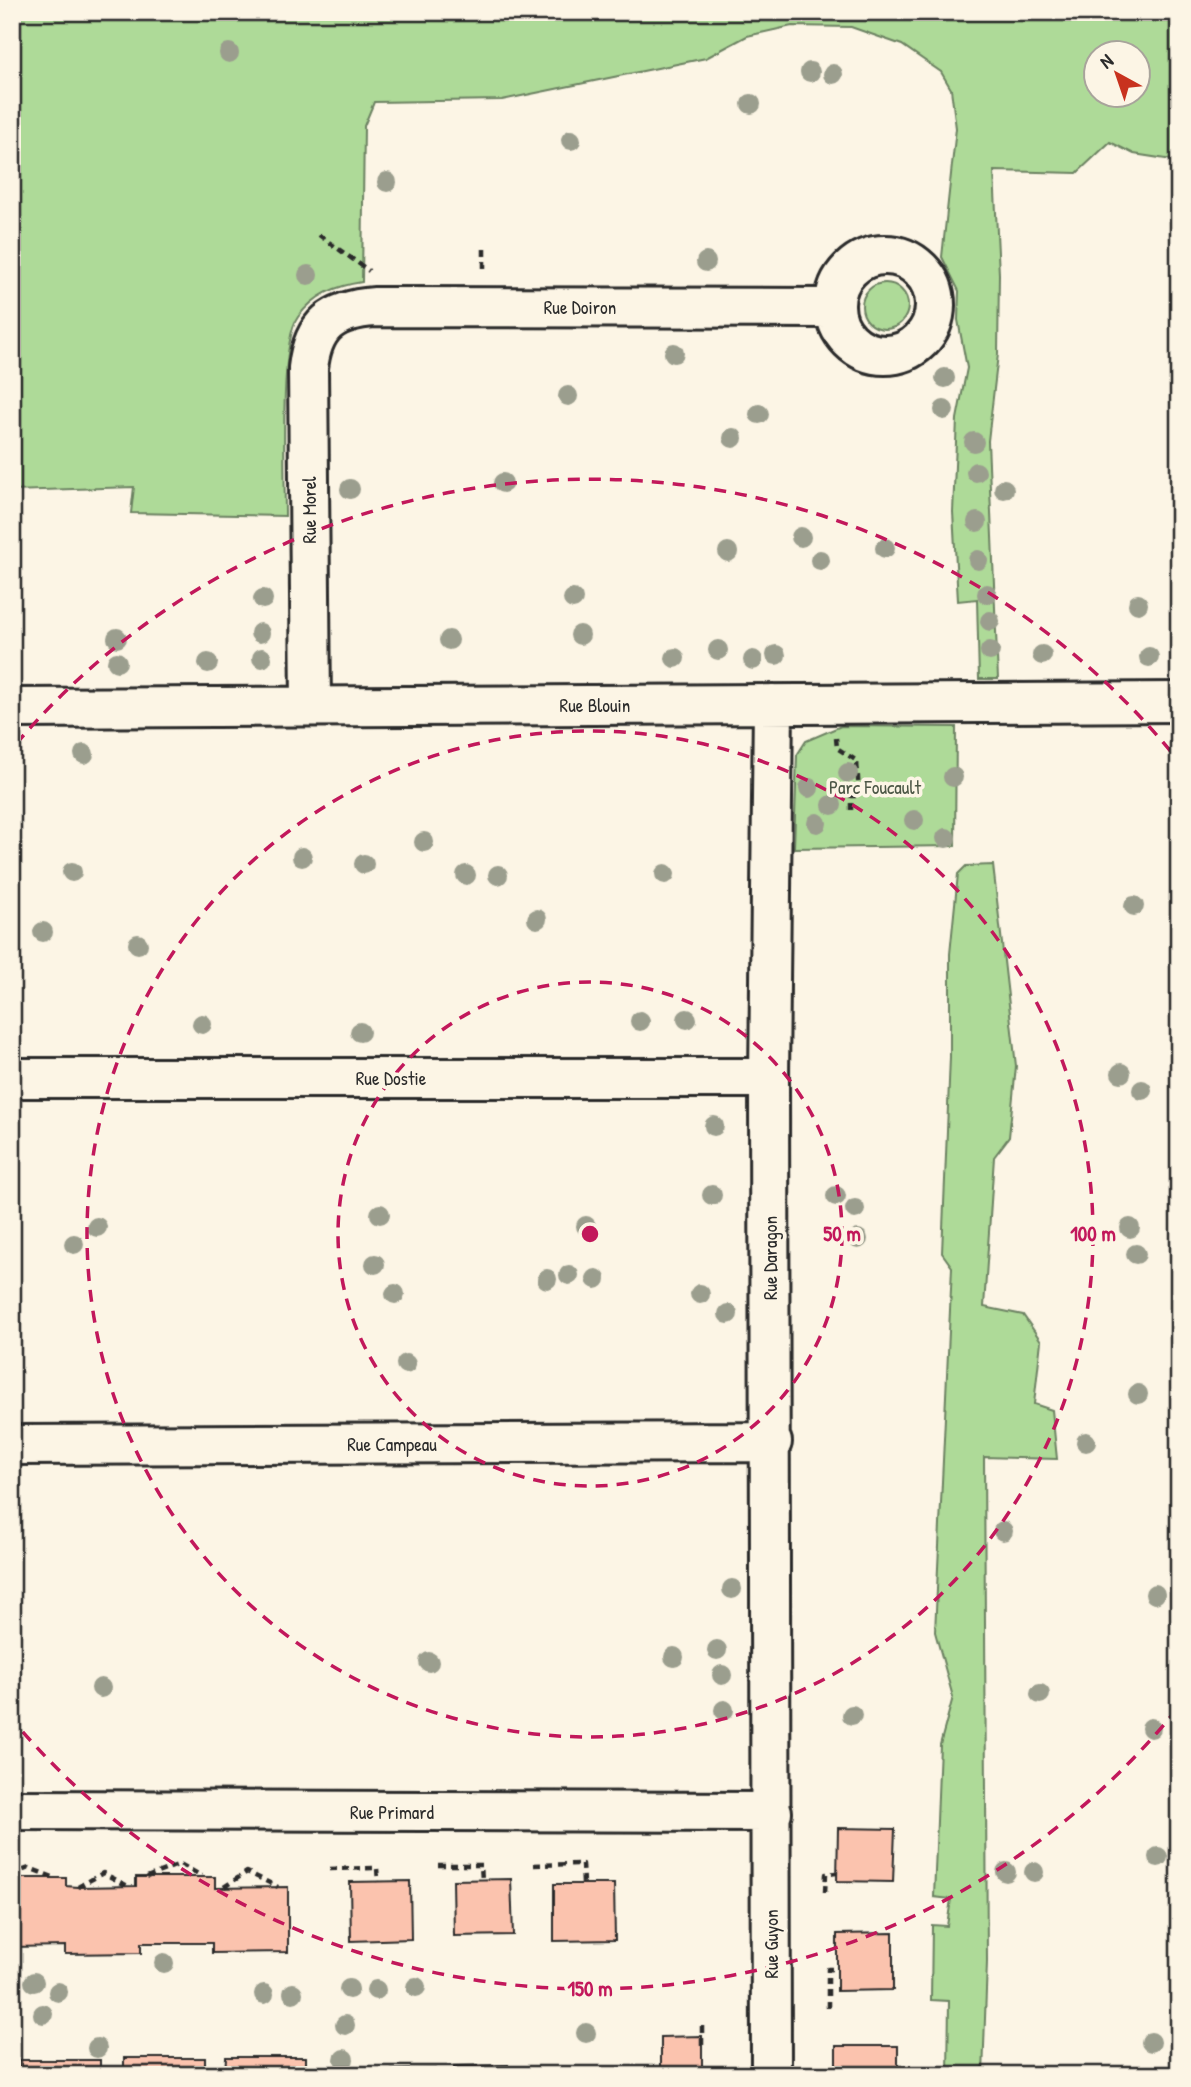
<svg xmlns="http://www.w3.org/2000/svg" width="1191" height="2087" font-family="'Patrick Hand',sans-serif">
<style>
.green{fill:#aeda98;stroke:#6c8262;stroke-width:2;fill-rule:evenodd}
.building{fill:#fbc3ae;stroke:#2b2b2b;stroke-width:2}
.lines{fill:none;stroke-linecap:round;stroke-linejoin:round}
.minor-casing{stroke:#2b2b2b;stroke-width:44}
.path{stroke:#2b2b2b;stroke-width:4.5;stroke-dasharray:7 5;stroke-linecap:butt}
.minor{stroke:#fcf5e5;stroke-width:38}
.tree{fill:#9b9e8e}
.ring{fill:none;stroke:#c2185b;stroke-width:3.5;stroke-dasharray:12 9}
.labels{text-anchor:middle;stroke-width:7;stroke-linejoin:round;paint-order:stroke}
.street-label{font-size:19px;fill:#2b2b2b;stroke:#fcf5e5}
.park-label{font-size:19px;fill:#4c5746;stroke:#fcf5e5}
.centre{fill:#c2185b;stroke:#fcf5e5;stroke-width:3.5}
.ring-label{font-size:21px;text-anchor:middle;font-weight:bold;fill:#c2185b;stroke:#fcf5e5;stroke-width:7;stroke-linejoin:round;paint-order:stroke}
</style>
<rect width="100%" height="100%" fill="#fcf5e5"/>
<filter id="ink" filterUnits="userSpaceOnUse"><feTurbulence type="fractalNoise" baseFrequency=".0143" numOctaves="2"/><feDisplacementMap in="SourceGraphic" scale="14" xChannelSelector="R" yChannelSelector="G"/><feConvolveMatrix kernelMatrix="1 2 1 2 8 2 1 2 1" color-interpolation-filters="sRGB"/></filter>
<g filter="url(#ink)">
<!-- green -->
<path class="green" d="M12 12H1179V161L1134 154 1110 142 1077 173 994 171 999 274 998 354 988 441 998 679H979L977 599 958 601 953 512 957 419 967 368 958 320 959 291 942 257 956 128 951 89 941 72 902 45 851 27 792 26 747 36 706 58 502 100 374 102 364 126 362 282C336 286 315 294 298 317 279 342 285 478 285 516L131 513 134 487 12 491ZM1096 52H1138V94H1096Z
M862 306a23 23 0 1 1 46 0a23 23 0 1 1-46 0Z
M841 726 956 727 955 846 794 848 797 755 806 741Z
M993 865 1016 1066 1009 1137 994 1157 984 1307 1023 1315 1041 1341 1034 1404 1052 1410 1057 1459 984 1457 987 1962 983 2075H948L949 2001 931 2000 932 1925 947 1926 951 1899 934 1897 940 1745 953 1697 935 1632 952 1267 942 1253 950 1057V954L958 874 966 866Z"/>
<!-- building -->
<path class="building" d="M838 1828 895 1829 893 1882 837 1881Z
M136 1877H215V1888L288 1887V1952L212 1953V1943H141V1953L65 1954V1946L12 1947V1878H66V1886L78 1887 136 1886Z
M511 1879 513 1935 454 1936 453 1880Z
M410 1881 411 1939 351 1941 350 1882Z
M554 1884H614L615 1940 554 1941Z
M893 1933V1990L837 1991V1934Z
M702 2036V2075H661V2037Z
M836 2046H898V2075H836Z
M226 2057H306V2075H225Z
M124 2058H205V2075H124Z
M19 2060H100V2075H19Z
M508 2065V2075H454V2066Z
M435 2069 436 2075H379V2070Z
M554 2072H608V2075H554Z"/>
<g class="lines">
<!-- minor casing -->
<g class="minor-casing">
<path id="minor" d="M835 305a50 50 0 1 1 100 0a50 50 0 1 1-100 0Z
M311 706 308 368C313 325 332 310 375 307L834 308
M12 708 1179 702
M12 1078H769
M12 1445 772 1442
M12 1810 772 1812
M771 2075 769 1078 773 704"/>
</g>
<!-- path -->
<path class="path" d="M319 235 369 271
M484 249V272
M836 738 837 748 857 761 859 796H851V813
M438 1865H481L482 1880
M534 1865 582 1864 583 1884
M330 1869 377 1868 378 1882
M12 1874 29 1868 55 1878
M147 1877 180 1864 202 1876
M78 1887 103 1873 128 1886
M224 1887 247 1872 278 1887
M825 1892 826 1874 837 1873
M828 2008V1969H837
M702 2045V2021"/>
<!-- minor -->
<use href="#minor" class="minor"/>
</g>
<!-- trees -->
<g class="tree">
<circle cx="229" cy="53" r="10"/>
<circle cx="810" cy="72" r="10"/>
<circle cx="833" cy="74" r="10"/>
<circle cx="751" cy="104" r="10"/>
<circle cx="571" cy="140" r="10"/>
<circle cx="387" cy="182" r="10"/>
<circle cx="706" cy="262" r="10"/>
<circle cx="308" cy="275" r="10"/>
<circle cx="674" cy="353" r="10"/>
<circle cx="945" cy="378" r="10"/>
<circle cx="568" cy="396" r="10"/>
<circle cx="944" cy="410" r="10"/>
<circle cx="759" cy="414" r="10"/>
<circle cx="733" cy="438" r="10"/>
<circle cx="974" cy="442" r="10"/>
<circle cx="976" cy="472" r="10"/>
<circle cx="503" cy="483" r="10"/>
<circle cx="350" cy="489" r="10"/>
<circle cx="1004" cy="489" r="10"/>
<circle cx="977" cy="522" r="10"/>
<circle cx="801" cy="537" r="10"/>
<circle cx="885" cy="548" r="10"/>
<circle cx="728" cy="552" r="10"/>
<circle cx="820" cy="560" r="10"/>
<circle cx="978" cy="560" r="10"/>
<circle cx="987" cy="594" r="10"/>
<circle cx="263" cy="599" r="10"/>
<circle cx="573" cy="599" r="10"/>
<circle cx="1138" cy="604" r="10"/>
<circle cx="990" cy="621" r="10"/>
<circle cx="260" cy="633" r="10"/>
<circle cx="580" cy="635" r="10"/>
<circle cx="117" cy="638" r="10"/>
<circle cx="449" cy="640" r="10"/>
<circle cx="718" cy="650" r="10"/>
<circle cx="990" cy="651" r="10"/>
<circle cx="776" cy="655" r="10"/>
<circle cx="1042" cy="655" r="10"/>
<circle cx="1149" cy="657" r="10"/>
<circle cx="262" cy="658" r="10"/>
<circle cx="675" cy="658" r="10"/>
<circle cx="753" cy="660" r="10"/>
<circle cx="117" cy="662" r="10"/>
<circle cx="208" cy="663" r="10"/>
<circle cx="84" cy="754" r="10"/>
<circle cx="848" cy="773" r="10"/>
<circle cx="953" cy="777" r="10"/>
<circle cx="809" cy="788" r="10"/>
<circle cx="832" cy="805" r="10"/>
<circle cx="914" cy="820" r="10"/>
<circle cx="817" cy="823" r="10"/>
<circle cx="946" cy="838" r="10"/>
<circle cx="424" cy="842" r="10"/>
<circle cx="302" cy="857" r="10"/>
<circle cx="364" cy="864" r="10"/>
<circle cx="72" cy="872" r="10"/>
<circle cx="665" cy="874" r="10"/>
<circle cx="466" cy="875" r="10"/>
<circle cx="498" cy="875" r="10"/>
<circle cx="1134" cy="906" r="10"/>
<circle cx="537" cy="919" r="10"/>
<circle cx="43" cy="932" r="10"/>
<circle cx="138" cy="944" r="10"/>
<circle cx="687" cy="1019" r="10"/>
<circle cx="640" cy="1021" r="10"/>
<circle cx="202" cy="1024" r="10"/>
<circle cx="360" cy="1032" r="10"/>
<circle cx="1121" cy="1073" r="10"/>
<circle cx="1142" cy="1090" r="10"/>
<circle cx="714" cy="1126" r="10"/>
<circle cx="712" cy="1195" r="10"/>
<circle cx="836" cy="1196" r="10"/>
<circle cx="855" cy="1209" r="10"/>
<circle cx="380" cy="1214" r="10"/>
<circle cx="586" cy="1226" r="10"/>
<circle cx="97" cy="1227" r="10"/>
<circle cx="1130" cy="1228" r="10"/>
<circle cx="858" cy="1239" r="10"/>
<circle cx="74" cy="1244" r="10"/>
<circle cx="1136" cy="1254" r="10"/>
<circle cx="375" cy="1264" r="10"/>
<circle cx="569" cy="1275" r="10"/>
<circle cx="547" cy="1279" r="10"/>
<circle cx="596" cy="1279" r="10"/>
<circle cx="395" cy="1294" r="10"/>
<circle cx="700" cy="1294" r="10"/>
<circle cx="728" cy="1314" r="10"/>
<circle cx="406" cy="1364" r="10"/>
<circle cx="1138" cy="1394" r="10"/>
<circle cx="1086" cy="1442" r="10"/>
<circle cx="1003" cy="1531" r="10"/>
<circle cx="732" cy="1589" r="10"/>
<circle cx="1155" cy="1594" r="10"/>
<circle cx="717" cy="1650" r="10"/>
<circle cx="674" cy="1657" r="10"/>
<circle cx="429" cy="1662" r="10"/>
<circle cx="722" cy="1675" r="10"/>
<circle cx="101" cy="1688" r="10"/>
<circle cx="1040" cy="1694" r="10"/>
<circle cx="724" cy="1710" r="10"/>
<circle cx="852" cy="1715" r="10"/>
<circle cx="1151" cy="1728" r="10"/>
<circle cx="1158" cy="1857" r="10"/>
<circle cx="1006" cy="1872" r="10"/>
<circle cx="1034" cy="1872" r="10"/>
<circle cx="164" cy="1963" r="10"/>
<circle cx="34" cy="1982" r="10"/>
<circle cx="416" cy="1987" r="10"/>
<circle cx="349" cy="1989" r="10"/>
<circle cx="376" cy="1990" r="10"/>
<circle cx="58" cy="1992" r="10"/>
<circle cx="293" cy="1993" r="10"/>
<circle cx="264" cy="1994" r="10"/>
<circle cx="43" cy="2014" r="10"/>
<circle cx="345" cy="2025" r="10"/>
<circle cx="586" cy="2033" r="10"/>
<circle cx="1151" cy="2042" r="10"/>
<circle cx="97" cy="2048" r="10"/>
<circle cx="344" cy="2059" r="10"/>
</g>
</g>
<!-- distance rings -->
<g class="ring">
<circle cx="590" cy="1234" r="252"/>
<circle cx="590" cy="1234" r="503"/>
<path d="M1177 1709A755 755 0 0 1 16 1724M16 744A755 755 0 0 1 1177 759"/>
</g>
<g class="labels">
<!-- street labels -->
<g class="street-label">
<text x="580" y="314">Rue Doiron</text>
<text transform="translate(309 510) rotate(-90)" y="7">Rue Morel</text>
<text x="595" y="712">Rue Blouin</text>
<text x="391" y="1085">Rue Dostie</text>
<text transform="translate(770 1258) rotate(-90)" y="7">Rue Daragon</text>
<text x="392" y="1451">Rue Campeau</text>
<text x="392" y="1819">Rue Primard</text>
<text transform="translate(771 1944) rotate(-90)" y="7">Rue Guyon</text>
</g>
<!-- park labels -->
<g class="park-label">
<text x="875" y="794">Parc Foucault</text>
</g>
</g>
<circle cx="590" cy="1234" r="10" class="centre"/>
<g class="ring-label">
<text x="842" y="1241">50 m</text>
<text x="1093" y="1241">100 m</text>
<text x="590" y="1996">150 m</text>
</g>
<!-- margin -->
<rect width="1191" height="2087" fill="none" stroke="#fcf5e5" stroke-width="42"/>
<rect x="21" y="21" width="1149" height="2045" fill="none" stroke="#2b2b2b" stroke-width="2.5" filter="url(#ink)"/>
<!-- north arrow -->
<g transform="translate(1117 74) rotate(320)"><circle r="33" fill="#fcf5e5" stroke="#a8a49b" stroke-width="2"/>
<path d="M0-5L12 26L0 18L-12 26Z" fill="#c8321e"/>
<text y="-10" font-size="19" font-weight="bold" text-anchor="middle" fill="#2b2b2b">N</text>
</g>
</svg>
